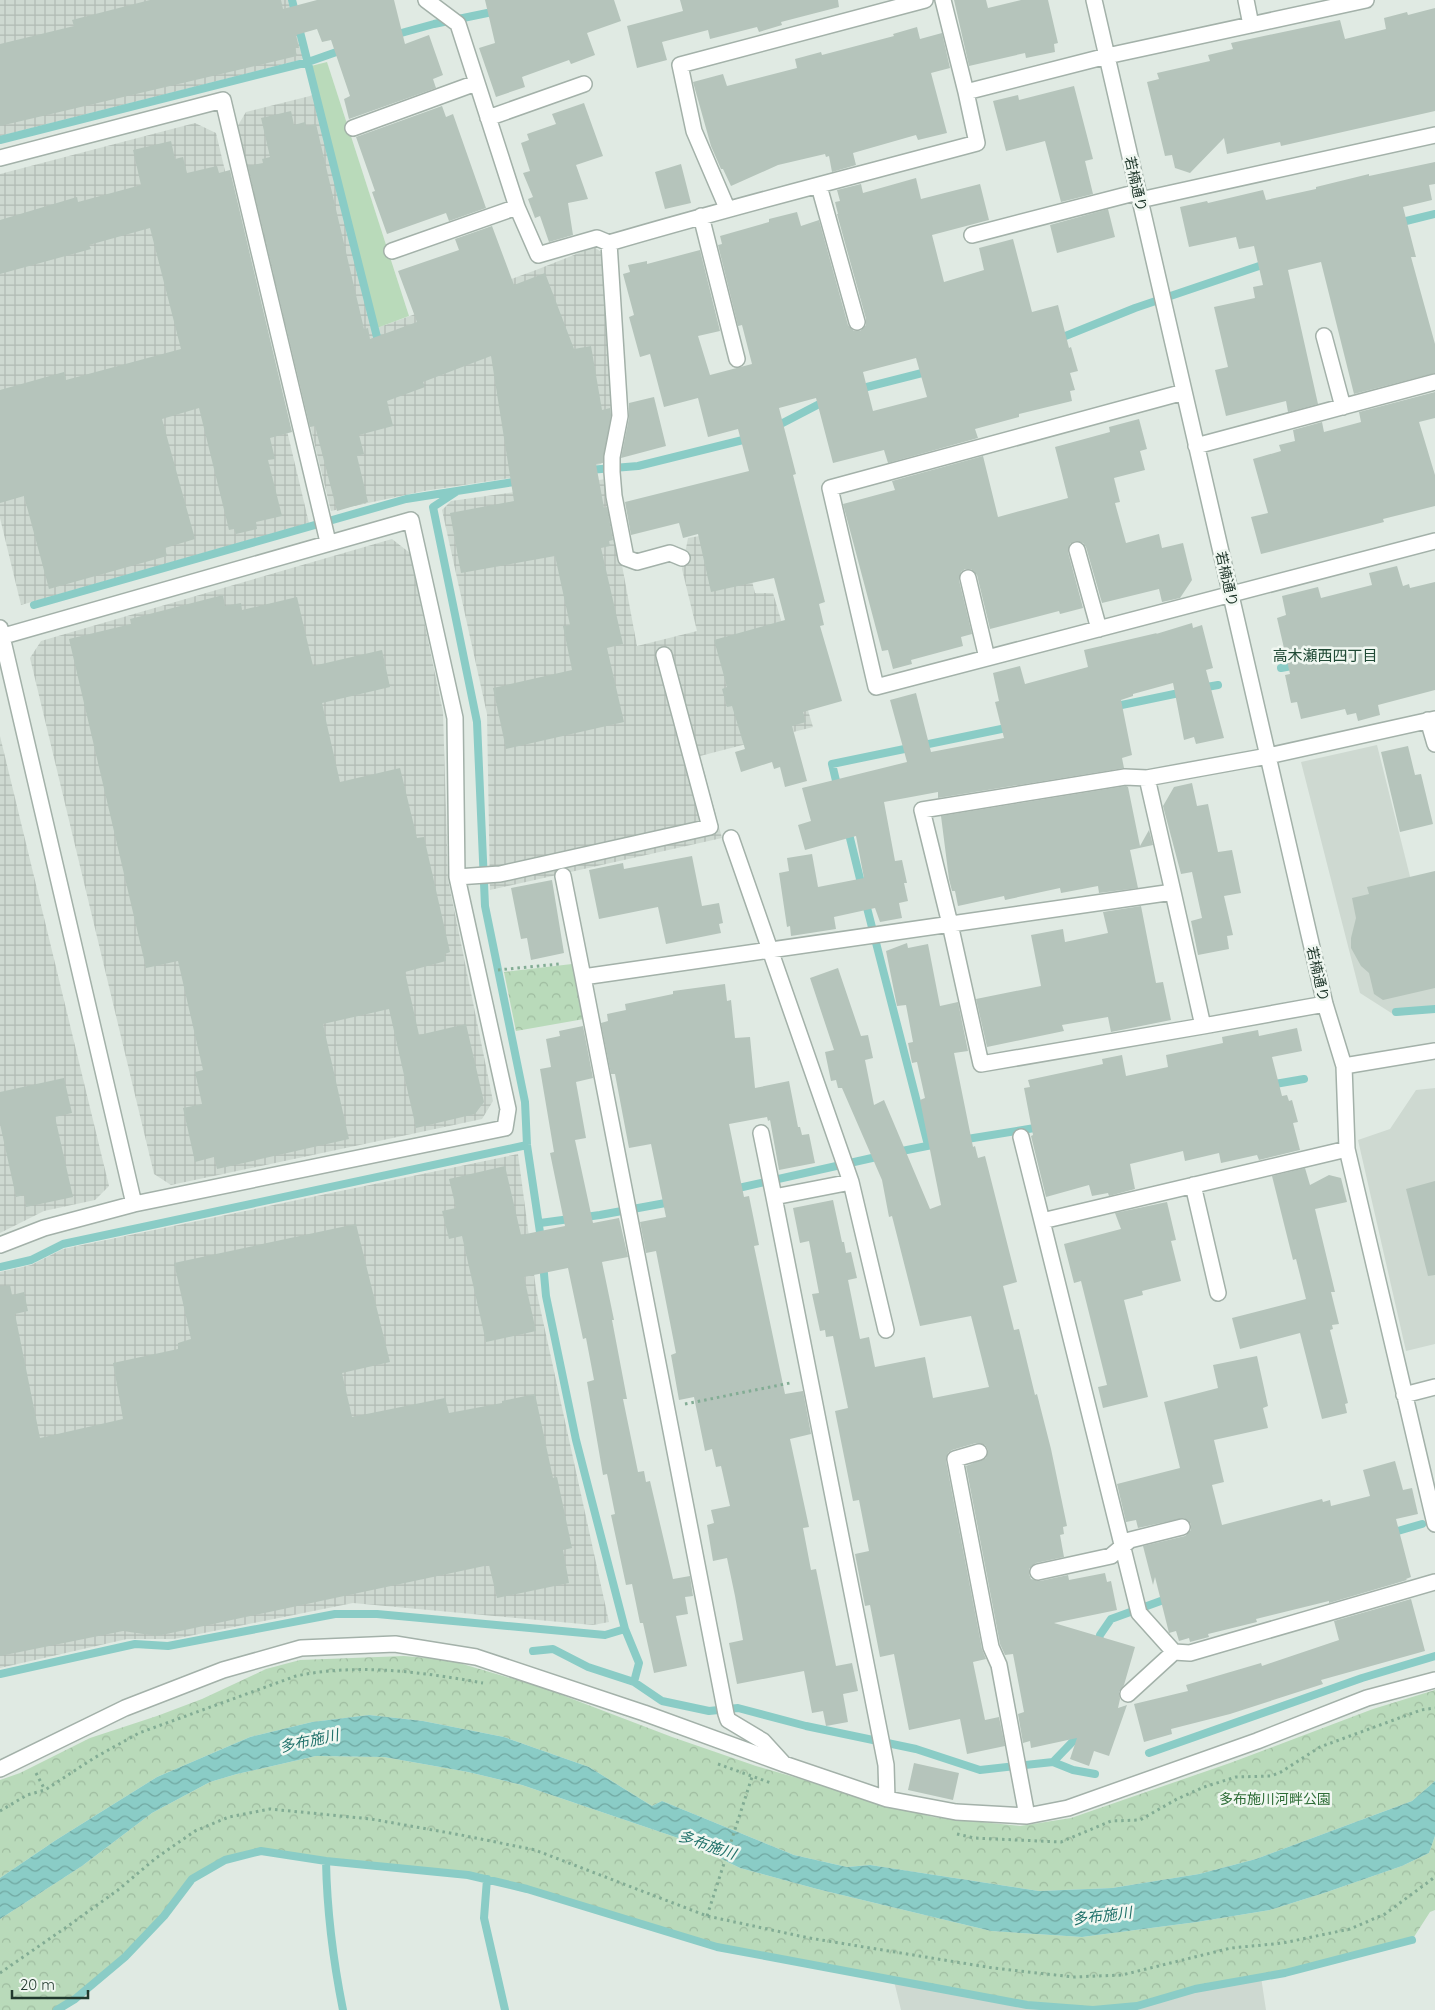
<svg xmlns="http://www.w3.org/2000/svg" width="1435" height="2010" font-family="Quicksand,'Noto Sans JP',sans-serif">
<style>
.built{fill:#ced9d1}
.industrial{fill:url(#industrial-grid)}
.grass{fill:#b9daba}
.park{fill:url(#park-crowns)}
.water{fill:url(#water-waves)}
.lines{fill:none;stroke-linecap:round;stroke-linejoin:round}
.stream{stroke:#8accc6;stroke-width:8}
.building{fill:#b5c4bb;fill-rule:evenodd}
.minor-casing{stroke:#a3b1a9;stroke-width:18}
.path{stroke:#82ac94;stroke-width:3;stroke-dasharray:2.5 4;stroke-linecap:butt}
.minor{stroke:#fff;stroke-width:15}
.labels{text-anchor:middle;stroke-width:5;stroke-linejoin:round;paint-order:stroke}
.street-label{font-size:14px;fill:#21392d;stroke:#f0f7f1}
.park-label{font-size:14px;fill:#2e6d37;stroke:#f0f7f1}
.neighbourhood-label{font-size:15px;fill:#1f4935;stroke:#f0f7f1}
.water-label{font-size:15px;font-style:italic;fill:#20716a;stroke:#f0f7f1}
</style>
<defs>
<pattern id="industrial-grid" width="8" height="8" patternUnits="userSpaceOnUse" patternTransform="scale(1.25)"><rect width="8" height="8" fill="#ced9d1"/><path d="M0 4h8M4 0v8" fill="none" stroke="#b1bbb4"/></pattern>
<pattern id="park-crowns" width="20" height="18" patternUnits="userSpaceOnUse" patternTransform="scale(1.25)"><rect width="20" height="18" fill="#b9daba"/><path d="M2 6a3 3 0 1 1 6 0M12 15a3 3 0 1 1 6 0" fill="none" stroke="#9fbca0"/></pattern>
<pattern id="water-waves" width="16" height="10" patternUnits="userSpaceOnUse" patternTransform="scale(1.25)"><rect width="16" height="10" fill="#8accc6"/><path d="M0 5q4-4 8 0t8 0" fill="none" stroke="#70a7a1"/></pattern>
</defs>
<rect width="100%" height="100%" fill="#e0eae3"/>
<!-- built -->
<path class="built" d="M1377 745 1435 976V1011L1396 1016 1360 993 1301 762Z
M1435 1088V1344L1406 1351 1358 1140 1390 1129 1416 1090Z
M1261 1977 1266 2010H1093L1137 2006 1195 1989Z
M894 1981 1027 2005 1093 2010H901Z"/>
<!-- industrial -->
<path class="industrial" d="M0 0H289L304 59 0 136Z
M318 94 377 328 536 270 594 247 604 254 613 409 601 464 424 491 331 511 237 127 246 112Z
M195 123 216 133 309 523 21 605 0 518V174Z
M606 479 637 646 697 631 682 569 688 538 739 529 755 593H773L813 727 700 756 722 838 490 890 487 714 442 510 451 501Z
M392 539 410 553 443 712 448 879 493 1101 482 1119 171 1185 154 1174 30 658 41 641Z
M0 736 109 1186 95 1200 44 1211 0 1233Z
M518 1154 536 1289 609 1622 593 1625 353 1603 174 1639H127L0 1668V1272L31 1265 63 1249Z"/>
<!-- grass -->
<path class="grass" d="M327 62 409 316 377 328 311 66Z"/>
<!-- park -->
<path class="park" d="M572 964 584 1019 516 1031 504 972Z
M404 1656 449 1660 541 1687 672 1737 756 1766 933 1817 1020 1826 1071 1818 1230 1763 1373 1709 1435 1690V1781L1412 1801 1256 1859 1199 1874 1112 1888 1039 1891 870 1865 847 1867 794 1855 662 1801 652 1806 589 1767 504 1737 423 1721 369 1715 312 1722 250 1737 157 1777 56 1840 0 1878V1780L20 1773 90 1738 157 1716 202 1699 266 1669 300 1660Z
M316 1756 384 1757 468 1772 522 1785 681 1839 740 1868 817 1889 991 1931 1082 1937 1197 1922 1270 1910 1327 1892 1402 1866 1429 1853 1435 1836V1910L1430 1912 1412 1940 1285 1973 1195 1989 1137 2006 1093 2010 1027 2005 717 1947 527 1889 468 1875 326 1861 261 1851 225 1860 192 1879 164 1916 125 1957 75 1999 57 2010H0V1919L82 1866 152 1813 210 1782 237 1774Z"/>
<!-- water -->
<path class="water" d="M369 1715 423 1721 504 1737 589 1767 652 1806 662 1801 794 1855 847 1867 870 1865 1039 1891 1112 1888 1199 1874 1256 1859 1412 1801 1435 1781V1836L1429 1853 1402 1866 1327 1892 1270 1910 1197 1922 1082 1937 991 1931 817 1889 740 1868 681 1839 522 1785 468 1772 384 1757 316 1756 237 1774 210 1782 152 1813 82 1866 0 1919V1878L56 1840 157 1777 250 1737 312 1722Z"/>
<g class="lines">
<!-- stream -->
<path class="stream" d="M292 0 379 345
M394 35 434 24 497 11
M0 140 308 62 345 49
M1398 223 1435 214
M1058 339 1135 308 1268 263
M859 389 930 371
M775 427 827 400
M589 470 638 466 751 438
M456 492 433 507 477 722 485 906 525 1102 527 1145 541 1239
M34 605 406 499 520 481
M1281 668 1297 665
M1201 688 1218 685
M1112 707 1184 692
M838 789 832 764 1011 727
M848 830 862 887
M865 900 928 1145
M1396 1012 1435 1009
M1269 1085 1304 1079
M961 1140 1041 1127
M897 1152 932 1145
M734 1189 881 1156
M540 1223 600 1215 671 1202
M0 1267 31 1260 63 1244 527 1145
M1391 1533 1422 1524
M625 1629 639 1663 634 1682
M1098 1645 1100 1635 1111 1619 1169 1598
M533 1651 553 1649 588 1667 634 1682 662 1701 709 1711 738 1708 806 1726 916 1749 980 1770 1053 1762 1073 1770 1095 1774
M0 1674 135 1644 168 1646 335 1614H377L605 1635 625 1629 576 1440 546 1296 543 1263
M1149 1753 1362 1678 1435 1656
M1053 1762 1079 1735 1080 1729
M326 1861C327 1911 333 1960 343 2010
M487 1879 484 1918 505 2010
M57 2010 75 1999 125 1957 164 1916 192 1879 225 1860 261 1851 326 1861 468 1875 527 1889 717 1947 1027 2005 1093 2010
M1093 2010 1137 2006 1195 1989 1285 1973 1412 1940"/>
</g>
<!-- building -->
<path class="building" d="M150 0H281L283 9 317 0H394L405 44 429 35 443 75 433 79 436 88 349 119 344 99 350 96 331 40 322 42 317 29 296 35 299 48H295L297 56 0 126V44L74 26 72 20Z
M485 0H614L621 21 587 33 595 55 571 64 569 60 522 77 525 87 496 97 479 48 495 43Z
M680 0H838L839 7 781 22 782 25 759 32 757 27 710 39 708 30 662 42 667 60 637 68 627 26 683 11Z
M954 0H986L988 8 1021 0H1048L1058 43 1054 44 1055 52 1026 58 1025 53 969 66Z
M1435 8V111L1281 146 1280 142 1227 154 1224 138 1190 173 1175 168 1172 155 1165 156 1147 82 1159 79 1157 73 1210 61 1208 55 1233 49 1231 43 1340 20 1345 39 1386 29 1384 18 1407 12 1408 15Z
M917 27 920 39 942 33 950 68 931 73 947 133 918 140 916 135 853 153 856 165 832 172 829 156 826 157 825 154 778 165 731 186 723 169H721L711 146 693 82 723 74 727 86 797 68 795 59 821 52 822 55 894 36 893 34Z
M1074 86 1093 159 1085 161 1093 194 1061 202 1045 141 1006 151 993 101 1018 95 1019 100Z
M584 103 603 156 576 165 588 199 568 203 573 235 549 242 540 216 535 218 528 199 533 197 523 173 530 171 521 143 529 140 527 134 556 124 552 114Z
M442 106 446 117 453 114 486 208 449 221 446 213 387 234 372 192 375 191 356 137Z
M291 111 294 125 305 122 306 126 316 124 364 329 368 328 370 339 417 322 398 271 459 250 455 239 492 226 514 285 545 273 574 349 591 346 602 410 610 408 611 415 603 463 596 464 604 508 607 507 613 540 609 541 610 546 601 548 623 644 607 648 624 722 506 749 493 688 572 670 563 626 570 625 555 556 461 573 450 513 514 501 491 356 423 382 425 387 387 401 393 426 359 435 364 454 357 456 368 502 337 511 315 426 310 427 248 166 263 163 262 159 270 157 261 118Z
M171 141 175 159 183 157 187 173 217 166 219 173 230 170 292 432 270 438 275 459 268 460 282 516 256 522 257 529 236 534 234 529 229 530 199 408 162 419 195 539 165 548 167 556 49 589 24 496 0 503V390L64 372 66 380 181 349 150 228 89 245 91 249 0 274V220L77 197 78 202 141 185 133 150Z
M1435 162V184L1429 185 1432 200 1403 207 1416 257H1411L1435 344V373L1354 394 1321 262 1288 270 1318 404 1288 412 1286 401 1226 416 1215 370 1228 367 1214 307 1255 298 1253 287 1263 285 1254 246 1239 249 1236 237 1189 247 1180 207 1207 201 1208 203 1263 190 1266 200 1316 189V187L1369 174V176Z
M681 164 691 203 665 209 655 172Z
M916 178 921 199 980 184 989 220 932 235 944 282 984 270 979 248 1013 239 1032 312 1058 305 1069 348 1071 347 1078 371 1070 373 1075 390 1070 391 1072 401 1019 414V417L975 429 978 438 888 463 884 450 833 463 816 398 779 408 796 474 793 475 825 602 819 604 824 625 820 626 842 701 803 712 806 722 792 726 807 781 785 787 780 767 774 769 772 762 741 772 735 752 745 749 732 706 727 707 722 689 727 687 714 640 785 620 774 578 711 592 698 534 683 538 679 523 631 535 625 502 749 471 738 429 708 437 698 398 664 407 650 354 640 357 629 317 634 315 623 274 630 272 628 265 647 261V264L700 250 720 331 698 336 710 375 752 364 742 325 738 326 718 245 722 244 720 236 769 222V219L797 212 801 226 819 220 848 325 854 331H860L866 325V319L837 214H838L835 202 840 201 837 190 861 184 863 193ZM916 358 927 397 873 411 863 372Z
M1108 209 1115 237 1057 253 1050 225Z
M1435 392V418L1419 422 1435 475V506L1383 519 1384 522 1261 554 1251 517 1268 513 1253 459 1281 451 1279 445 1295 441 1293 430 1322 422 1324 432 1361 422 1359 412Z
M654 397 666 446 621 458 629 418V403Z
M1139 419 1147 449 1140 451 1145 470 1114 478 1120 502 1115 503 1126 543 1159 534 1162 548 1183 543 1192 580 1180 598 1162 602 1159 589 1102 603 1086 547 1083 543 1075 541 1070 544 1068 552 1083 608 1060 614 1059 611 990 629 977 575 971 569H965L961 572 959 580 972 634 961 637 963 646 911 660 912 664 893 669 888 650 882 651 843 504 895 490 892 481 983 456 998 517 1068 498 1055 447 1110 432 1109 427Z
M1397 566 1403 586 1409 584 1410 588 1435 582V690L1378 705 1380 715 1358 721 1356 713 1347 715 1345 709 1301 719 1297 702 1291 703 1285 675 1290 674 1277 618 1286 615 1282 596 1318 587 1321 598 1372 585 1369 573Z
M223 595 225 606 241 603 242 610 297 597 313 666 382 650 390 687 322 703 340 782 400 768 417 838 424 837 450 952 445 954 446 961 405 972 419 1035 466 1024 484 1102 475 1114 416 1128 389 1009 323 1024 349 1139 217 1169 214 1157 195 1162 183 1108 202 1104 195 1072 203 1070 178 961 146 968 69 639 131 624 130 619Z
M1192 623 1193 628 1202 625 1213 668 1206 670 1224 738 1196 744 1194 737 1184 740 1173 683 1133 694V696L1121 700 1132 755 1122 758 1124 768 938 798V792L884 802 895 861 902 860 907 883H904L908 901 899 903 902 918 880 922 875 908 834 917 836 929 791 936 790 926 787 927 779 873 789 871 787 858 812 854 818 887 864 878 856 836 805 850 798 825 811 821 802 788 907 762 890 700 916 693 931 752 1004 738 995 702 999 701 993 673 1020 666 1025 684 1088 667 1084 650 1157 633 1156 634Z
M1408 746 1415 775 1421 774 1433 824 1400 832 1381 752Z
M1192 783 1197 806 1208 804 1218 852 1232 850 1241 893 1224 896 1233 935 1227 936 1229 949 1198 955 1191 921 1202 918 1192 872 1181 874 1163 806 1174 787Z
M1126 786 1128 787 1140 846 1149 830 1153 845 1130 850 1138 888 1099 893 1098 886 1061 893 1060 888 1005 900 1004 896 958 906 955 891H952L949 879 941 816Z
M692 856 702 906 719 903 723 923 719 924 721 933 666 944 658 907 599 919 589 870 623 863 624 869Z
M1435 871V988L1383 1000 1374 994 1369 973 1361 966 1351 948V938L1356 918 1352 898 1369 894 1367 887Z
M552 880 564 953 531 960 527 938 521 939 511 888Z
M1141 906 1156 983 1163 982 1171 1020 1111 1032 1108 1017 1062 1025 1064 1031 987 1047 976 999 1041 986 1031 935 1063 929 1065 942 1108 933 1103 912Z
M907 943 908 948 928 944 940 1006 958 1002 968 1051 954 1053 973 1147 975 1146 978 1158 985 1156 1017 1282 1003 1286 1014 1330 1019 1329 1035 1395 1037 1394 1051 1449 1067 1526 1063 1527 1064 1534 1060 1535 1064 1557 1036 1563 1029 1569V1574L1031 1579 1040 1581 1068 1575 1069 1580 1105 1573 1107 1582 1111 1581 1117 1610 1054 1623 1135 1647 1124 1685 1119 1692 1120 1699 1118 1708 1127 1705 1109 1756 1094 1751 1089 1766 1070 1759 1077 1738 1031 1748 1030 1741 1023 1743 1018 1714 1024 1712 1013 1654 1005 1655 1000 1644 966 1466 986 1458 988 1450 985 1445 976 1443 952 1450 948 1453 946 1461 982 1649 986 1659 973 1662 985 1720 999 1717 1005 1746 967 1754 960 1719 909 1730 894 1654 880 1657 870 1605 865 1606 855 1554 869 1551 859 1500 853 1501 835 1411 848 1408 833 1336 826 1337 825 1330 820 1331 812 1294 819 1293 809 1241 800 1243 793 1208 833 1200 842 1242H844L846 1253 851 1252 857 1278 848 1280 860 1339 869 1337 875 1367 925 1357 933 1398 989 1387 971 1316 920 1326 892 1216 889 1217 882 1180 842 1088H838L836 1080 831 1081 825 1052 834 1050 810 978 838 968 861 1036 868 1035 873 1058 865 1060 874 1105 884 1100 930 1209 941 1205 920 1100 925 1098 917 1062 912 1063 908 1043 913 1042 906 1005 897 1006 886 951Z
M725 984 727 1001 731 1000 735 1038 750 1037 755 1088 789 1081 798 1127H800L802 1135 809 1134 815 1163 779 1170 770 1120 768 1121 767 1117 729 1124 744 1197 749 1196 759 1245 754 1246 785 1394 803 1391 811 1434 790 1439 809 1527 803 1528 811 1570 816 1569 836 1666 852 1663 858 1691 843 1694 848 1722 826 1726 823 1711 812 1713 804 1671 737 1684 729 1643 743 1640 735 1596 727 1558 713 1561 707 1525 714 1523 711 1510 730 1506 721 1466 716 1467 712 1449 705 1451 694 1397 679 1400 671 1355 676 1353 656 1251 646 1253 640 1222 666 1217 651 1144 629 1148 615 1074H611L601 1023 608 1021 607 1014 626 1010 625 1004 673 994V991Z
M583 1026 593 1078 576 1082 586 1138 575 1140 593 1223 619 1218 628 1257 602 1262 614 1320H612L627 1399H623L638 1472 644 1471 646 1482 650 1481 673 1579 690 1576 693 1596 685 1597 688 1614 676 1616 687 1666 654 1673 643 1623H640L632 1584 626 1585 611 1515 615 1514 607 1474 603 1475 587 1382 594 1380 586 1338 583 1339 568 1268 524 1277 536 1331 486 1342 462 1236 449 1239 442 1211 456 1208 449 1179 505 1166 521 1235 565 1226 550 1153 554 1152 540 1069 551 1067 546 1039 560 1036 559 1031Z
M1297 1028 1302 1051 1272 1057 1282 1096 1287 1095 1289 1101 1292 1100 1298 1122 1293 1123 1300 1150 1259 1160 1257 1155 1221 1163 1219 1153 1185 1161 1183 1151 1130 1164 1135 1189 1109 1196 1108 1193 1092 1196 1089 1185 1046 1197 1031 1136 1033 1135 1024 1088 1030 1087 1028 1080 1103 1064 1102 1059 1122 1055 1126 1076 1168 1067 1166 1055 1223 1043 1222 1037 1258 1030 1259 1036Z
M64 1078 72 1113 55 1117 73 1197 26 1207 24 1195 16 1197 0 1124V1092Z
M1305 1168 1310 1185 1329 1175 1341 1178 1347 1202 1315 1209 1335 1292H1331L1339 1324 1332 1325 1333 1329 1330 1330 1348 1403 1345 1404 1347 1413 1322 1419 1300 1333 1240 1349 1232 1318 1306 1299 1296 1259 1293 1260 1272 1176Z
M1435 1181V1275L1428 1276 1406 1189Z
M1167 1202 1176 1240 1171 1241 1181 1281 1142 1291 1143 1295 1124 1300 1148 1397 1103 1408 1098 1387 1107 1385 1081 1281 1074 1283 1064 1244 1121 1229 1115 1213Z
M356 1224 390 1362 342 1373 352 1417 445 1398 449 1413 502 1403V1401L535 1394 553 1478 557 1477 572 1548 563 1550 569 1583 497 1598 489 1565 157 1636 123 1631 0 1656V1286L10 1285 12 1295 24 1292 28 1311 15 1314 40 1438 123 1419 113 1363 178 1349V1343L191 1339 174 1263Z
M1257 1356 1268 1406 1263 1408 1268 1428 1214 1440 1224 1482 1212 1485 1222 1525 1322 1499 1323 1502 1330 1500 1331 1506 1370 1496 1363 1470 1395 1461 1403 1490 1412 1488 1418 1514 1396 1519 1411 1577 1406 1579 1407 1580 1329 1603V1601L1256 1619 1257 1622 1208 1634 1209 1637 1190 1642 1189 1638 1179 1641 1176 1631 1169 1633 1155 1577 1153 1585 1143 1546 1185 1536 1191 1530V1524L1184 1518 1138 1528 1136 1520 1126 1522 1117 1484 1180 1468 1164 1402 1218 1388 1213 1365Z
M1411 1599 1425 1651 1321 1680 1323 1684 1230 1714 1171 1729 1172 1734 1144 1742 1134 1704 1188 1691 1186 1685 1261 1663 1262 1666 1339 1640 1334 1621Z
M914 1763 959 1773 953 1800 908 1790Z"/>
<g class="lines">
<!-- minor casing -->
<g class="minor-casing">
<path id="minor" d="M426 0 458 24 517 207 538 255 597 238 609 243C731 207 854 176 977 143L966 92 1107 56 1366 0
M943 0 966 92
M1094 0 1325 1004 1344 1066 1435 1051
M1246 0 1251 25
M488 118 584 84
M353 128 476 83
M0 158 223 100 328 542
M819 186 857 322
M1140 200 1435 135
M727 208 694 131 680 65 925 0
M701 216 737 359
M972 235 1138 192
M609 243 620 416 612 457V472L614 496 626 558 637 562 670 553 682 558
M392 251 517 207
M1324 336 1343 407
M1184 392 830 488 876 687 1435 541
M1196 446 1435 382
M1077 550 1099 629
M968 578 987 658
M0 628 134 1204
M0 637 411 520 455 718 457 877 508 1109 505 1128 134 1204 44 1228 0 1245
M1428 720 1435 744
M1147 778 1125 777 922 810 950 924 981 1064 1203 1026
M731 838 851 1182 774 1197 886 1765 887 1799
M563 876 583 977
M457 877 500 874 710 827 664 655
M1173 892 1203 1026 1325 1004
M1344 1066 1347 1149 1435 1524
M761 1133 774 1197
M1021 1137 1042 1221
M1347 1149 1042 1221 1139 1613 1174 1652 1190 1653 1435 1582
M851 1182 886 1330
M1193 1185 1218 1293
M1404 1395 1435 1387
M979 1452 955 1459 991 1647 999 1665 1027 1816
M1038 1572 1111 1556 1130 1540 1182 1527
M1128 1694 1174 1652
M784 1764 763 1741 728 1720 726 1714 583 977 1173 892 1147 778 1268 756 1435 719
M0 1769 125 1708 223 1670 301 1648 395 1644 476 1657 644 1713 784 1764 887 1799 956 1812 1027 1816 1068 1808 1257 1741 1367 1698 1435 1680"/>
</g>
<!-- path -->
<path class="path" d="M498 970 559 964
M685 1404 790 1383
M718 1764 771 1783
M36 1773 45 1790
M0 1811 27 1795 45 1790 94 1758 139 1733 296 1676C357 1663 422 1672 483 1683
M957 1834 974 1838 1061 1842 1111 1821 1140 1820 1177 1799 1204 1787 1236 1777 1271 1776 1281 1772 1320 1747 1421 1710 1435 1708
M707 1916 752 1777
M0 1973 68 1926 118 1890 156 1858 195 1831 229 1817 270 1809 371 1819 461 1835 535 1850 707 1916 809 1938 993 1968 1073 1977 1122 1975 1231 1948 1283 1943 1350 1929 1385 1914 1435 1877"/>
<!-- minor -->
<use href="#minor" class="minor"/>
</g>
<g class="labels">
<!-- street labels -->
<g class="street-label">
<text transform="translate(1136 184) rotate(77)" y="5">若楠通り</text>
<text transform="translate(1227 579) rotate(77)" y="5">若楠通り</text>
<text transform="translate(1318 974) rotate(77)" y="5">若楠通り</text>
</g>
<!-- park labels -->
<g class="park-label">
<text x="1275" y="1804">多布施川河畔公園</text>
</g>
<!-- neighbourhood labels -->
<g class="neighbourhood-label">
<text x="1325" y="661">高木瀬西四丁目</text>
</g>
<!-- water labels -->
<g class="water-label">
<text transform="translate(309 1741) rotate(-12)" y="5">多布施川</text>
<text transform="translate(707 1845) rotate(19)" y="5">多布施川</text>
<text transform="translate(1102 1916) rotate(-7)" y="5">多布施川</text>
</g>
</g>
<!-- scale -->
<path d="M12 1990v8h76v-8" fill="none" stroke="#21392d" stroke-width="2.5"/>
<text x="20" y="1990" font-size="15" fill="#21392d" stroke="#f0f7f1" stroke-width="4" paint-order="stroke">20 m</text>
</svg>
